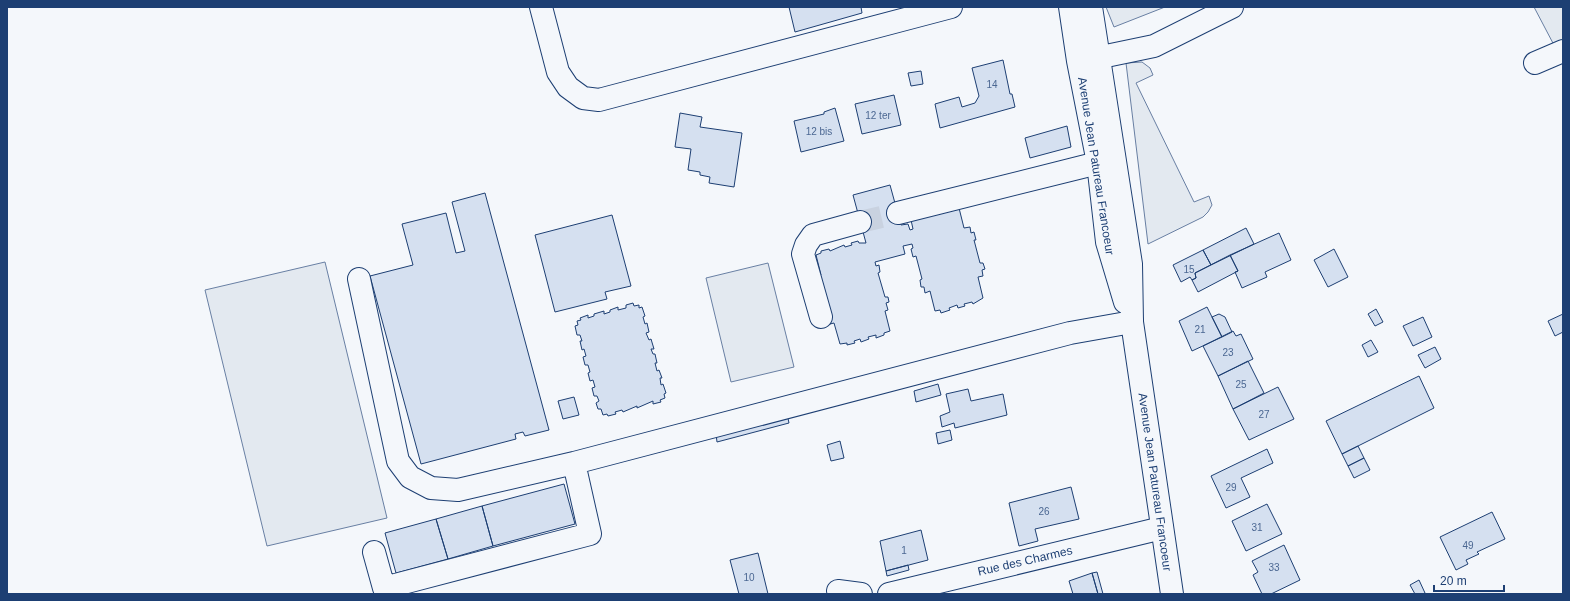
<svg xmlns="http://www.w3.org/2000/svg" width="1570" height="601" font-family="Helvetica,sans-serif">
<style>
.green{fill:#e3e9f0;stroke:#687fa3}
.building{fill:#d5e0f0;stroke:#1d3f73}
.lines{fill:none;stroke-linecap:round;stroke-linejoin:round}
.minor-tunnel{stroke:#c9d2e0;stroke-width:22;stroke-dasharray:22 11;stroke-linecap:butt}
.minor-casing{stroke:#1d3f73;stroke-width:24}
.major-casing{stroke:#1d3f73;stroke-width:24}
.minor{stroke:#f4f7fb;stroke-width:22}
.major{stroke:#f4f7fb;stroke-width:22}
.labels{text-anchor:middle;stroke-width:3;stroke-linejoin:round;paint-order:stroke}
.number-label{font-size:10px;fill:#4b6792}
.street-label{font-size:12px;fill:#1d3f73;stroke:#f4f7fb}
</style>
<rect width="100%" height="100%" fill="#f4f7fb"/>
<!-- green -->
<path class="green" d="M1106 7H1165L1114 27Z
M1534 7H1563V43L1555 47Z
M1142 62 1150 68 1153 75 1136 83 1194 202 1209 196 1212 205 1208 212 1203 217 1148 244 1126 63Z
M325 262 387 518 267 546 205 290Z
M768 263 794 367 731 382 706 278Z"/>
<!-- building -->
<path class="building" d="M789 7H861L862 13 795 32Z
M1003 60 1010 94H1012L1015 107 940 128 935 104 959 97 962 107 975 103 979 96 972 68Z
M921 71 923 84 911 86 908 73Z
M894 95 901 125 862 134 855 104Z
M835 108 844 141 801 152 794 121 824 114V112Z
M680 113 702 117 700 127 742 133 734 187 709 183 710 177 700 175V172L688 170 691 149 675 147Z
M1067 126 1071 147 1030 158 1025 138Z
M890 185 901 225 908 224 910 230 913 229 911 220 959 208 964 228 970 227 971 233 974 232 976 240H974L980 263H983L985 269 982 270 983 276 978 277 983 298 973 304 972 302 964 304 965 306 958 308 957 305 949 308 950 310 941 313 940 310 935 311 930 291 925 293 924 287H921L920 280 922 279 916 256 913 257 911 249 913 248 912 244 903 246 905 254 875 262 876 266 879 265 880 272 878 273 885 297H888L889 302 886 303 888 310 885 311 890 331 884 333V335L876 338V335L868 337 869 339 861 342 860 339 854 341 855 343 847 345V343L840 344 834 323 830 324 817 276 821 275 816 255 821 253V251L829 249 830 251 844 245 845 247 852 245 851 243 858 241 859 243H866L853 195Z
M485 193 549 430 525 436 523 432 515 434 516 439 421 464 370 276 413 265 402 224 446 213 456 253 465 251 452 202Z
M612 215 631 286 605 292 607 299 555 312 535 235Z
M1246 228 1254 244 1211 265 1203 250Z
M1279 233 1291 260 1265 272 1267 277 1242 288 1235 272 1238 271 1230 255Z
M1334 249 1348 277 1328 287 1314 260Z
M1203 250 1211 265 1195 273 1196 278 1192 280 1190 277 1181 282 1173 265Z
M1230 255 1238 271 1198 292 1192 280 1196 278 1195 273Z
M633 303 634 306 639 305V308L642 307 645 316 643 317 645 324 647 323 649 332 646 333 649 340 651 339 654 349H651L653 354H655L657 363H655L657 371 659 370 662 378H660L661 385 663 384 666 393 664 394 665 398 660 400 661 402 653 404V401L637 408V406L623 412 622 410 615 412 616 414 608 416 607 414 603 415 601 409H598L596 403 599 401 597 396H594L592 388 595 387 593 380 590 381 588 373 590 372 588 365H585L583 357 586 356 584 349 582 350 580 341H582L580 335H577L575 326 578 325 577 321 581 320 580 318 588 315V318L594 316V314L604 311V314L610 312V310L618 307V310L626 308V305Z
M1207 307 1222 337 1192 351 1179 321Z
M1376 309 1383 322 1375 326 1368 314Z
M1219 314 1225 317 1232 332 1222 337 1212 317Z
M1563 314V332L1555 336 1548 321Z
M1423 317 1432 337 1413 346 1403 326Z
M1233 331 1236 336 1241 334 1253 359 1218 376 1203 346Z
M1371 340 1378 352 1368 357 1362 345Z
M1435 347 1441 359 1425 368 1418 355Z
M1248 361 1264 393 1233 409 1218 376Z
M1419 376 1434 408 1342 454 1326 421Z
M938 384 941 395 916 402 914 391Z
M1278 387 1294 419 1249 440 1233 409Z
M968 389 971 401 1003 394 1007 415 955 428 954 423 942 427 940 416 950 412 946 394Z
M574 397 579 415 563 419 558 401Z
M787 414 789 423 717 442 716 434Z
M950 430 952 440 938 444 936 433Z
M840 441 844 458 831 461 827 445Z
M1358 446 1364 458 1348 466 1342 454Z
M1267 449 1273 463 1241 478 1250 497 1226 508 1211 476Z
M1364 458 1370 470 1354 478 1348 466Z
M564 484 575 524 493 546 482 506Z
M1071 487 1079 519 1035 529 1038 541 1019 546 1009 503Z
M1267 504 1282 534 1246 551 1232 521Z
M482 506 493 546 448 559 436 519Z
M1492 512 1505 539 1477 552 1479 554 1466 560 1468 564 1456 570 1440 537Z
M436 519 448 559 396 573 385 533Z
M921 530 928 560 886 571 880 541Z
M1284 545 1300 580 1271 594H1262L1253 575 1258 572 1252 561Z
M758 553 768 594H739L730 560Z
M908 565 909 570 887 576 886 571Z
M1097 572 1103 594H1098L1092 573Z
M1092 573 1098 594H1073L1069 581Z
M1419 580 1425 593 1423 594H1415L1410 585Z"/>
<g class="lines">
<!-- minor-tunnel -->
<path class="minor-tunnel" d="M860 222 898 213"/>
<!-- minor casing -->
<g class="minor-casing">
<path id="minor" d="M541 7 558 72 568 87 583 98 599 100 951 7
M1100 59 1106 56 1154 46 1232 7
M1535 63 1563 51
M898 213 1098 163
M359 279 398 461 410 477 431 488 458 490 574 463 1070 333 1132 322
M821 317 803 254 806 245 813 235 860 222
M374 552 384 588 590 534 574 463
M838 591 861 594
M889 594 1162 528"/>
</g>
<!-- major casing -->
<g class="major-casing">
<path id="major" d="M1070 7 1078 61 1098 163 1107 242 1125 302
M1091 7 1131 264 1132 322 1172 594"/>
</g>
<!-- minor -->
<use href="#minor" class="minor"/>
<!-- major -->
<use href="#major" class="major"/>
</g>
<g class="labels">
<!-- number labels -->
<g class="number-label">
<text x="992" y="88">14</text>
<text x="878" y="119">12 ter</text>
<text x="819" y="135">12 bis</text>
<text x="1189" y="273">15</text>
<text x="1200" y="333">21</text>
<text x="1228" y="356">23</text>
<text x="1241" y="388">25</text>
<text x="1264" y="418">27</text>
<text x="1231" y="491">29</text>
<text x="1044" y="515">26</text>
<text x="1257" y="531">31</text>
<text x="1468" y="549">49</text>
<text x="904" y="554">1</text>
<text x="1274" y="571">33</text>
<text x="749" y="581">10</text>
</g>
<!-- street labels -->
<g class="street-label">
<text transform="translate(1096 166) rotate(81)" y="4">Avenue Jean Patureau Francoeur</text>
<text transform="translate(1155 482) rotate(82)" y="4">Avenue Jean Patureau Francoeur</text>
<text transform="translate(1025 561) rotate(-13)" y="4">Rue des Charmes</text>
</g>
</g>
<!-- border -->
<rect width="1570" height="601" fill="none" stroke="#1d3f73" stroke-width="16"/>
<!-- scale -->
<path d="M1434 585v6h70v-6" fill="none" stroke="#1d3f73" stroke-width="2"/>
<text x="1440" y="585" font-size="12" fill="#1d3f73" stroke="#f4f7fb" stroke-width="3" paint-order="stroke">20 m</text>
</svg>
